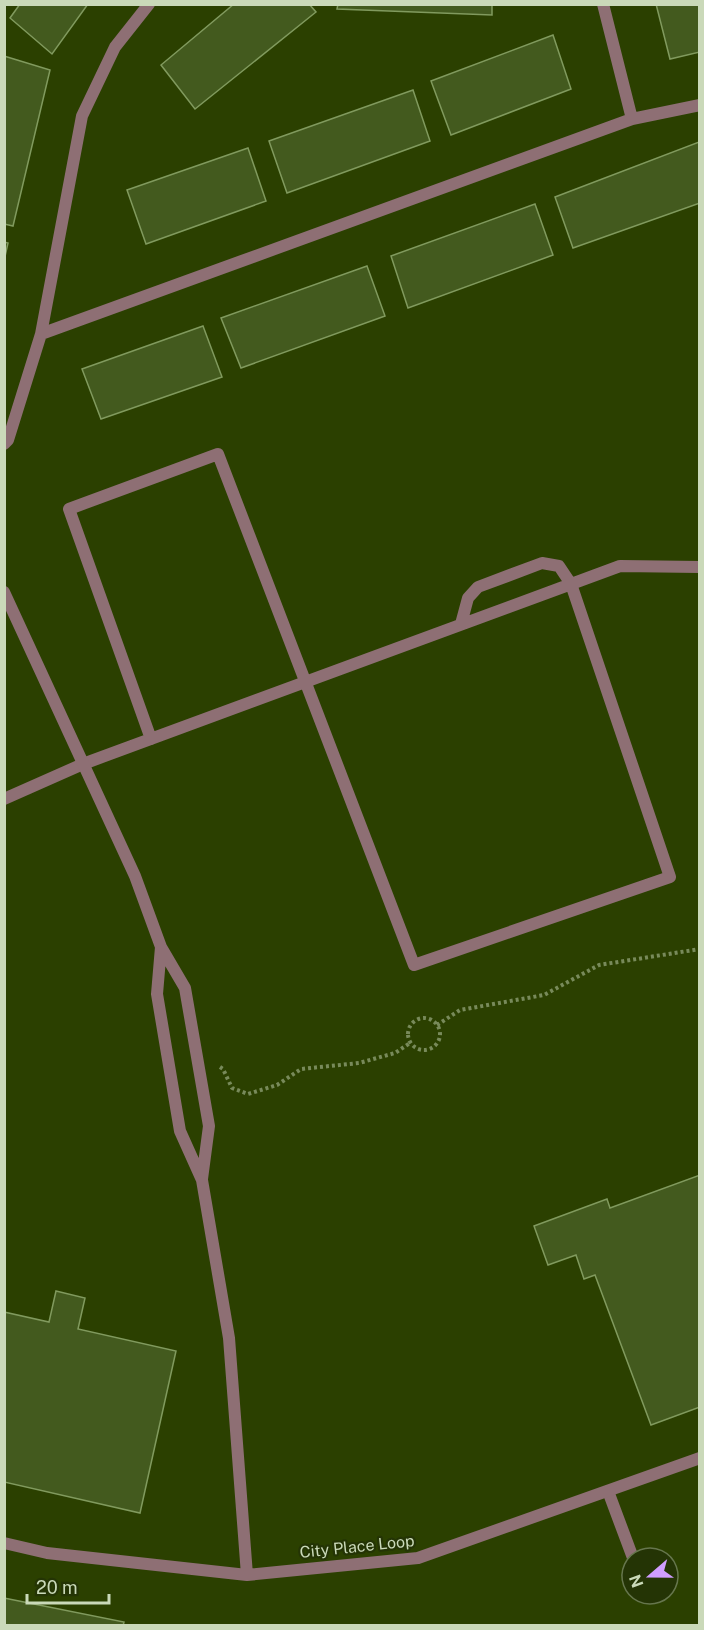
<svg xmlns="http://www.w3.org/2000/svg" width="704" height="1630" font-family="'Public Sans',sans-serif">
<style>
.building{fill:#435a1e;stroke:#819a5e;stroke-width:1.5}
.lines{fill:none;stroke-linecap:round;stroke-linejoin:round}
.path{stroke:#788a5a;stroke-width:4;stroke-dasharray:3 3;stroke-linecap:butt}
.service{stroke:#8e6f74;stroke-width:12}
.minor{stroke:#8e6f74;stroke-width:12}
.labels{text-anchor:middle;stroke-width:4.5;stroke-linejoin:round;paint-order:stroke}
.street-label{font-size:16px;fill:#cad9b9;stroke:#243405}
</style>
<rect width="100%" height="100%" fill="#2b4000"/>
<!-- building -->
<path class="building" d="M20 4H88L52 54 10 18Z
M234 4H309L316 12 195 109 161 65Z
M338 4H492V15L337 9Z
M656 4H700V52L670 59Z
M553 35 571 89 451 135 431 81Z
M4 56 50 70 13 226 4 224Z
M413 90 430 141 287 193 269 141Z
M699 142 700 203 573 248 555 197Z
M248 148 266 201 146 244 127 190Z
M535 204 553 255 408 308 391 256Z
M4 242 8 243 4 261Z
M367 266 385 316 241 368 221 318Z
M203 326 222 377 101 419 82 369Z
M700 1175V1407L651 1425 595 1275 584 1279 576 1255 548 1265 534 1226 607 1199 610 1208Z
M56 1291 85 1298 78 1329 176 1351 140 1513 4 1482V1312L49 1322Z
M4 1598 124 1622 123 1626H4Z"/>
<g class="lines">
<!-- path -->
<path class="path" d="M408 1034a16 16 0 1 1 32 0a16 16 0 1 1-32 0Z
M437 1025 460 1010 544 995 599 965 700 949
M220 1067 223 1069 232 1088 248 1094 277 1085 301 1069 359 1063 395 1053 410 1043"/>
<!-- service -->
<path class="service" d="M151 739 69 509 218 454 414 965 670 877 571 584 559 566 542 563 478 587 468 598 461 624
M4 799 83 764 620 566 700 567
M608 1491 633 1558"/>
<!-- minor -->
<path class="minor" d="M603 4 632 119 700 105
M41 334 632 119
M4 444 8 440 41 334 82 116 115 47 149 4
M4 592 135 876 161 947 185 988 209 1126 202 1179
M161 947 157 994 180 1131 202 1180 229 1338 247 1575
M4 1543 47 1553 247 1575 418 1558 700 1458"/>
</g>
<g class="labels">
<!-- street labels -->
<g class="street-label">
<text transform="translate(357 1546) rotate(-6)" y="6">City Place Loop</text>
</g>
</g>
<!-- border -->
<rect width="704" height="1630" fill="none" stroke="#cad9b9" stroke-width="12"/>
<!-- north arrow -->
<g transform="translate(650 1576) rotate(250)"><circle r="28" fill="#243405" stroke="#66764d" stroke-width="1.5"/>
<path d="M0-4.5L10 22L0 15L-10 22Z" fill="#d09dff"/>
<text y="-9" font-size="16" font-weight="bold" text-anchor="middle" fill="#cad9b9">N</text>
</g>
<!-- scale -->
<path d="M27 1594v9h82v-9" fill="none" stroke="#cad9b9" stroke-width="3"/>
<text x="36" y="1594" font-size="18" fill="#cad9b9" stroke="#243405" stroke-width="4.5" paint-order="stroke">20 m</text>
</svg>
